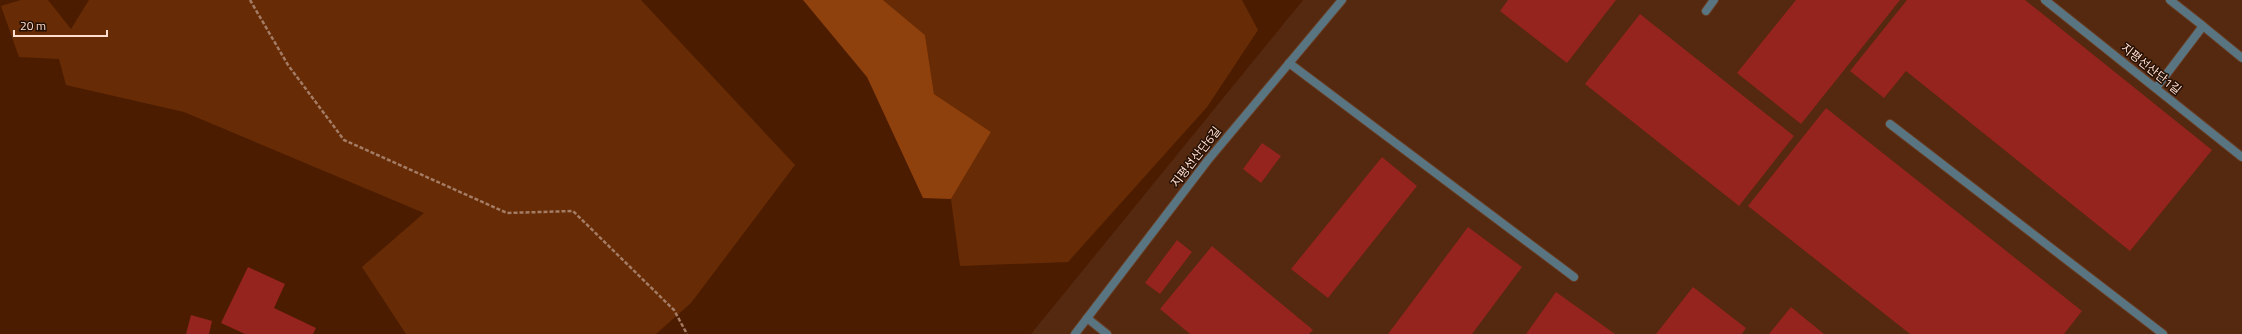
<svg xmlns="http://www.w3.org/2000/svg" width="2242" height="334" font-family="'Titillium Web','Noto Sans KR',sans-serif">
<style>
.built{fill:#54290f}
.green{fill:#672c05}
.forest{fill:#8e400d}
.building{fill:#95231e}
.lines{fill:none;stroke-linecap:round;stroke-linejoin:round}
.lane-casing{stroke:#693b21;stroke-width:10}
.street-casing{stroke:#693b21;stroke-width:10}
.path{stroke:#a47b65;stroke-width:2.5;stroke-dasharray:4 2;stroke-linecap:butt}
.lane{stroke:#5a7582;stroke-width:8}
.street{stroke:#5a7582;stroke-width:8}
.labels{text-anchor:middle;stroke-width:3;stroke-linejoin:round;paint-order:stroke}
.street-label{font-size:12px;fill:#ffdecf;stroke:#240f04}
</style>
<rect width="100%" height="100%" fill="#4c1c00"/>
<!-- built -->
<path class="built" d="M1303 0H2242V334H1031Z"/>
<!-- green -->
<path class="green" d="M21 0H48L71 29 89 0H641L795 165 691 303 656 334H406L362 267 424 213 184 112 66 85 59 59 19 57 1 6Z
M883 0H1242L1258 30 1207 107 1068 262 960 266 951 199 991 132 934 94 925 35Z"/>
<!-- forest -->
<path class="forest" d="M803 0H883L925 35 934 94 991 132 951 199 923 198 867 77Z"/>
<!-- building -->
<path class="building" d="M1508 0H1616L1567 63 1500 11Z
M1796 0H1900L1801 124 1737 73Z
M1907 0H2025L2212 150 2130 251 1906 71 1884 98 1850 71Z
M1640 14 1794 136 1739 206 1585 84Z
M1826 108 2082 311 2064 334H1910L1748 206Z
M1262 143 1281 156 1261 183 1243 169Z
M1382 157 1417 186 1328 298 1291 269Z
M1468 227 1522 267 1472 334H1388Z
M1177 240 1192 252 1160 294 1145 283Z
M1212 246 1313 330 1309 334H1190L1160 309Z
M248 267 285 284 274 308 316 328 313 334H245L221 323Z
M1693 287 1746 328 1742 334H1656Z
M1556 292 1615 334H1526Z
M1791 307 1824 334H1769Z
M191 315 212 321 209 334H186Z"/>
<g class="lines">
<!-- lane casing -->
<g class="lane-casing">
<path id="lane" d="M1706 11 1714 0
M2203 26 2242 58
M1289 63 1574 277
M2156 88 2203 26 2170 0
M1890 124 2163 334
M1087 318 1107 334"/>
</g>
<!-- street casing -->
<g class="street-casing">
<path id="street" d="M2045 0 2242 157
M1075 334 1208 160 1342 0"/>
</g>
<!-- path -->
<path class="path" d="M250 0 288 65 344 140 507 213 573 211 674 310 687 334"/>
<!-- lane -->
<use href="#lane" class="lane"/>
<!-- street -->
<use href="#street" class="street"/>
</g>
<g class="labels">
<!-- street labels -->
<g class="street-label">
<text transform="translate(2151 69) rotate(39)" y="4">지평선산단1길</text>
<text transform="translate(1196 157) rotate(-52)" y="4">지평선산단6길</text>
</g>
</g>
<!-- scale -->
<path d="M14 30v6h93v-6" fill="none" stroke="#ffdecf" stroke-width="2"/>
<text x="20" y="30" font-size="12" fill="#ffdecf" stroke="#240f04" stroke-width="3" paint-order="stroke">20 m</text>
</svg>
